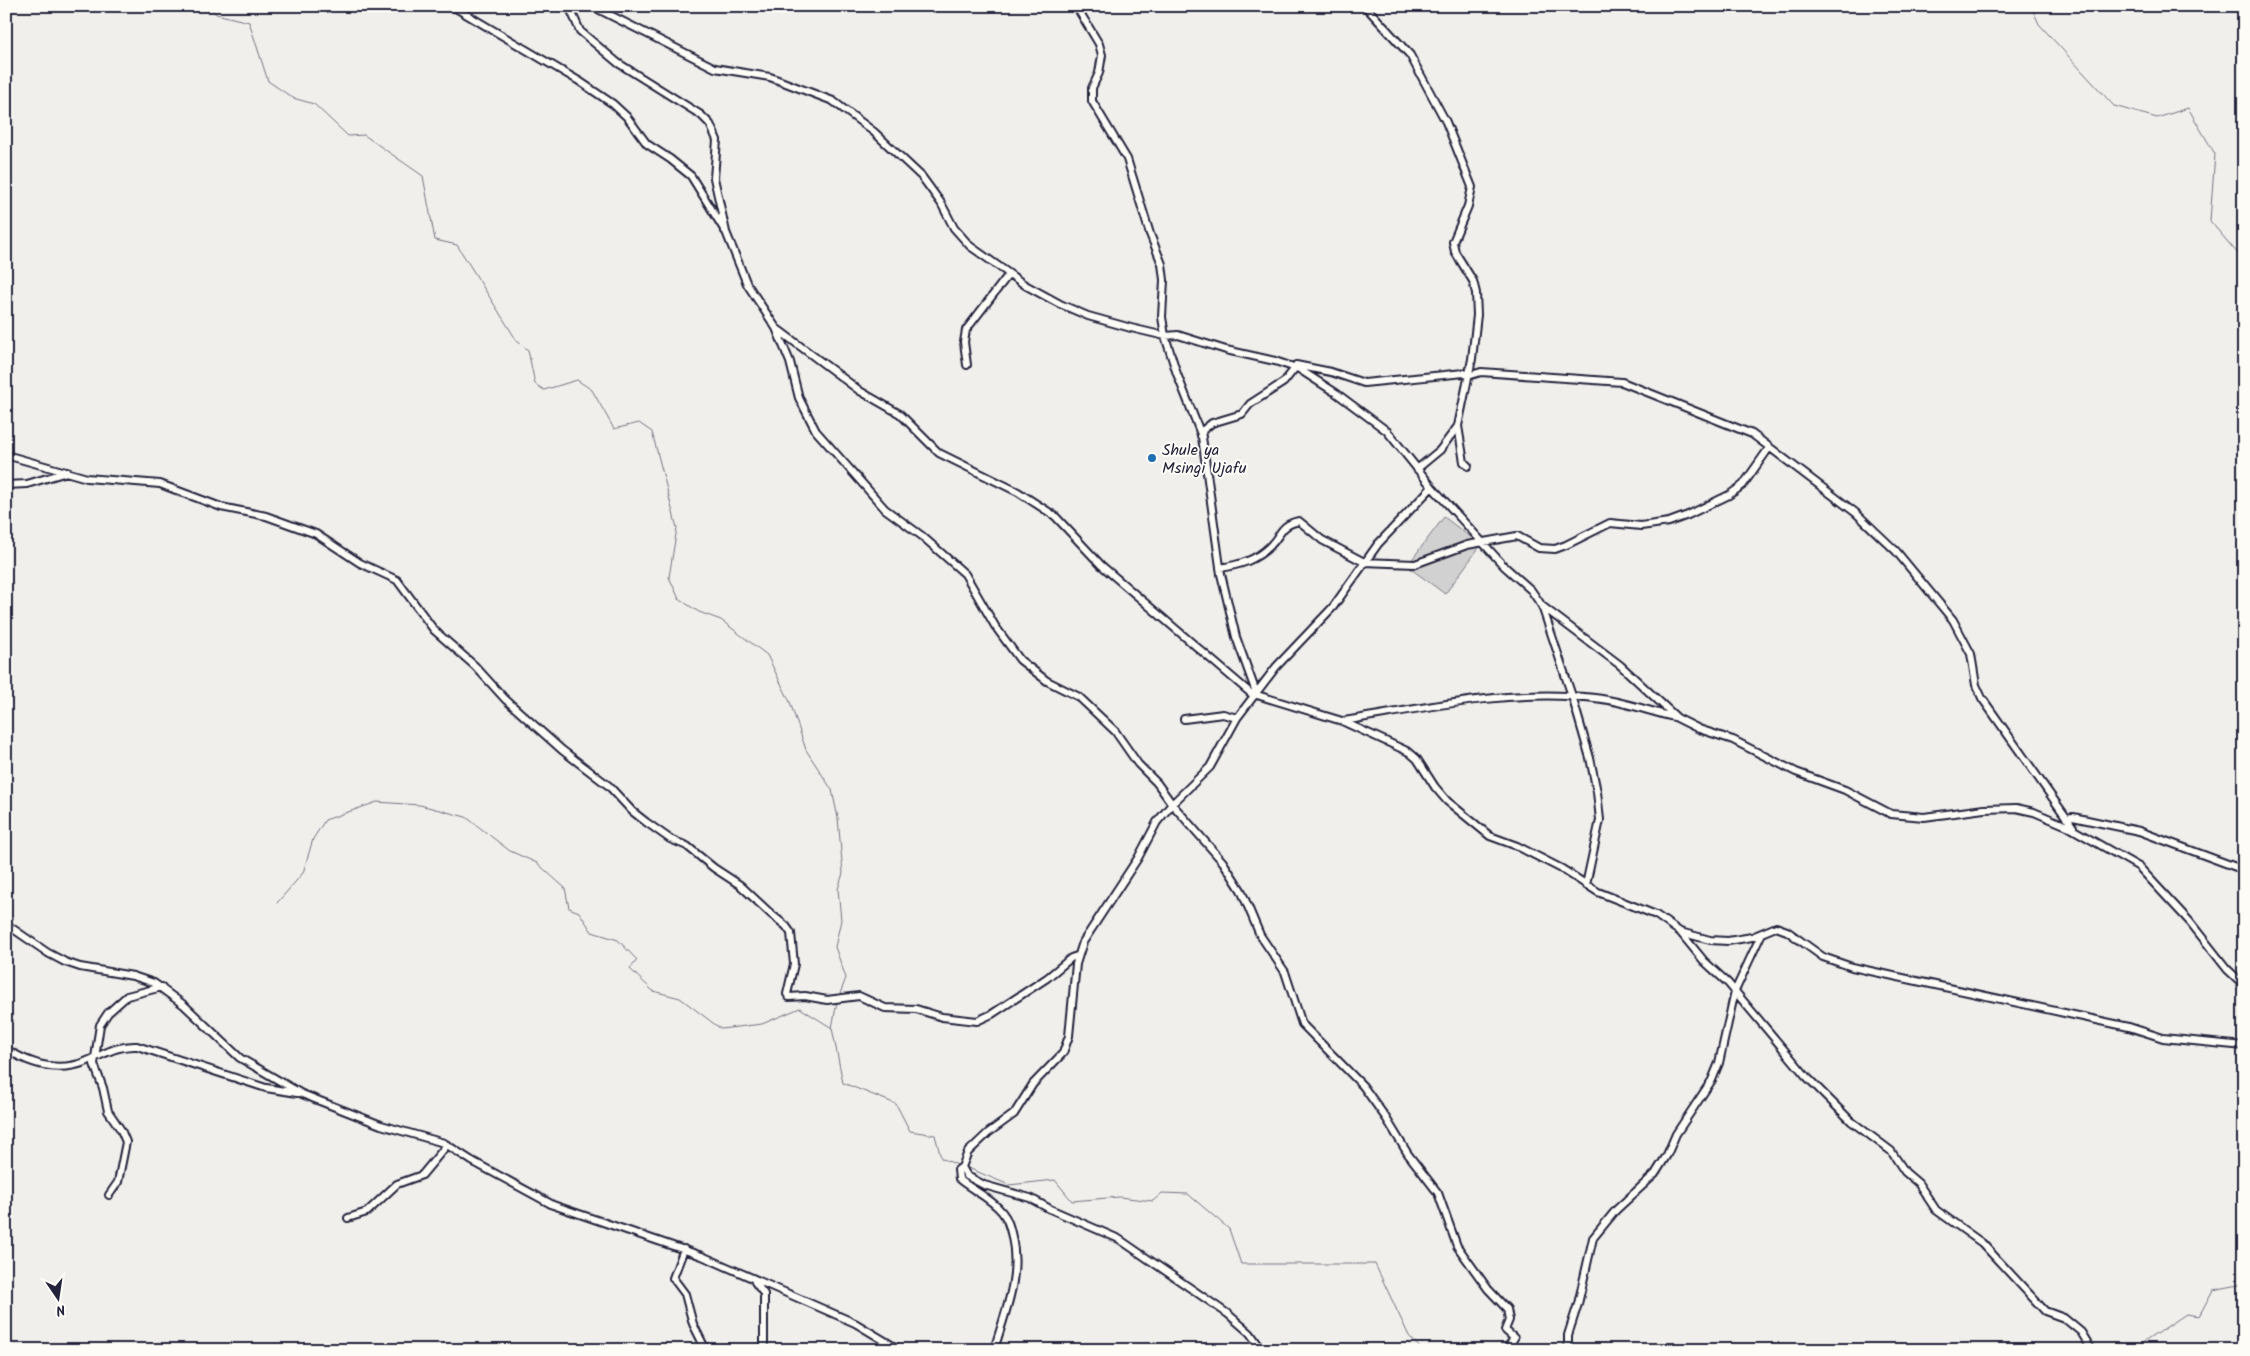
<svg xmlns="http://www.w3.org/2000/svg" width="2250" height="1356" font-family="Kalam,sans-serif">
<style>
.green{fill:#d2d1d1;stroke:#7a7a86}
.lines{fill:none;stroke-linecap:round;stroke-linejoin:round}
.stream{stroke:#737381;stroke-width:1}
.street-casing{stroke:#22223b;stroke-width:10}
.street{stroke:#fdfcf7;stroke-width:6}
.poi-dot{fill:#1f6fb2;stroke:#fdfcf7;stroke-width:2}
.labels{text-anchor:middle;stroke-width:4;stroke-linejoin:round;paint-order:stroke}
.poi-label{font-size:16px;fill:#22223b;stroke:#fdfcf7;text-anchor:start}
</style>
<rect width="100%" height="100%" fill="#f0efec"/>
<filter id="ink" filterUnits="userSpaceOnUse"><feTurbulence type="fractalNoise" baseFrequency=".02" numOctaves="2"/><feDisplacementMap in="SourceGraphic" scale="10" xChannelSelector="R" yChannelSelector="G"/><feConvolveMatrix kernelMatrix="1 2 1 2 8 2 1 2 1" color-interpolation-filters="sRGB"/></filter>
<g filter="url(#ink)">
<!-- green -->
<path class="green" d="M1444 517 1481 545 1445 594 1407 566Z"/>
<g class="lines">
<!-- stream -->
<path class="stream" d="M208 6 216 14 249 22 268 81 293 98 314 104 348 136 364 135 423 176 435 240 457 245 517 341 528 350 535 384 544 390 577 380 592 390 614 429 639 423 652 432 677 528 669 577 679 599 699 612 721 620 767 655 790 702 806 750 832 790 838 818 843 873 838 889 841 920 835 947 846 978 839 996
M2031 6 2039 24 2114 106 2157 118 2188 108 2215 154 2210 221 2244 261
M277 903 303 873 313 839 325 820 377 802 420 805 466 817 510 851 537 863 565 888 569 908 579 912 592 932 618 940 637 960 630 969 653 991 680 998 721 1029 762 1024 800 1008 832 1028 843 1083 896 1104 910 1131 935 1135 941 1158 960 1166
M832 1028 837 1002
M966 1167 1009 1185 1055 1180 1072 1201 1119 1197 1153 1201 1162 1193 1188 1194 1229 1229 1241 1264H1375L1409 1336 1422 1350
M2132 1350 2186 1314 2199 1316 2213 1290 2244 1284"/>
<!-- street casing -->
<g class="street-casing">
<path id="street" d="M452 6 579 81 613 104 627 117 647 144 670 159 691 176 725 231
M569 6 580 31 618 63 701 115 710 124 717 140 714 178 726 232 747 284 776 328 860 391 900 414 939 453 1018 492 1055 516 1101 565 1254 696
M592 6 715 68 770 77 833 101 874 132 922 177 941 203 954 228 970 246 1025 285 1060 304 1088 316 1131 328 1165 336 1178 335 1226 350 1275 361 1299 369 1336 393 1387 431 1432 487 1504 566 1531 590 1542 606 1620 665 1677 718 1699 729 1733 740 1796 772 1845 790 1891 814 1924 817 1984 809 2016 808 2034 812 2067 826 2139 867 2190 922 2227 969 2244 985
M1076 6 1099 44 1102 55 1099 73 1092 88V101L1127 159 1150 234 1162 264 1164 280 1162 317 1165 336 1177 374 1202 437 1221 574 1236 637 1257 695 1342 721 1409 752 1417 759 1435 787 1447 801 1490 836 1517 846 1562 869 1598 892 1656 915 1680 932 1710 940 1728 941 1752 937 1776 927 1787 931 1823 957 1852 967 2129 1027 2163 1038 2244 1046
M1365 6 1410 55 1446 122 1472 187 1468 206 1453 242 1455 252 1473 281 1476 293 1477 315 1472 359 1458 426 1440 450 1417 469
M776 328 790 362 799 398 816 431 885 509 922 536 965 574 995 626 1020 660 1047 681 1079 697 1115 731 1138 764 1157 783 1172 804 1223 862 1241 890 1260 935 1285 972 1302 1024 1363 1086 1386 1118 1408 1154 1438 1193 1457 1246 1488 1289 1507 1309 1509 1320 1505 1330 1514 1338 1506 1350
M967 365 964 342 966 330 1009 274
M1296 365 1331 372 1364 383 1464 373 1468 376 1481 372 1622 382 1752 434 1856 513 1896 551 1953 620 1971 654 1976 685 1982 698 2073 827
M1458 426 1464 462 1468 466
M1201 436 1203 430 1212 423 1242 414 1250 404 1284 382 1295 368
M6 455 87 478 160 484 221 507 266 516 316 534 360 563 397 580 434 630 475 666 505 699 562 750 609 786 632 811 646 822 670 839 687 846 714 868 740 885 771 914 786 926 791 933 794 964 787 994 789 997 805 996 827 1000 859 996 885 1008 916 1009 942 1017 977 1021 992 1014 1047 978 1071 958 1077 956
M6 485 27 484 67 472
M1220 568C1240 565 1256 560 1270 546 1282 534 1280 525 1299 521L1322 540 1364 562 1415 564 1467 545 1517 536 1539 548 1555 549 1566 545 1610 523 1641 526 1669 522 1688 515 1729 495 1743 485 1769 448
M1542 606 1572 696 1590 758 1597 792 1600 820 1586 885
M1184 719 1223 714 1237 718
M1344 721C1422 708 1505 690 1585 697 1616 699 1645 710 1674 717
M2066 818 2073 817 2139 831 2244 870
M6 924 48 953 65 962 80 967 133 976 154 983 184 1005 240 1058 302 1094 381 1125 444 1143 472 1161 553 1205 702 1256 855 1323 900 1350
M1681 933 1704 961 1728 983 1806 1076 1851 1121 1891 1151 1905 1172 1918 1183 1936 1210 1982 1243 2045 1311 2064 1318 2081 1332 2092 1350
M6 1049C30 1064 57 1073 85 1062 103 1055 116 1045 137 1046L266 1088 297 1093
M962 1167 958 1170 959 1179C972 1190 991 1198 1002 1212 1008 1219 1010 1228 1012 1237 1021 1277 1005 1312 994 1350
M109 1195 118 1182 126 1142 121 1130 108 1111 103 1088 94 1064 100 1025 108 1013 127 996 162 987
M348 1218 367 1212 397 1184 422 1175 447 1145
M684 1249 673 1278 685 1294 693 1324 706 1350
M755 1282 764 1294V1350
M1262 1350 1250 1333 1228 1314 1119 1239 1050 1209 1030 1198 984 1185 967 1176 962 1167 968 1152 988 1133 1014 1114 1033 1084 1063 1053 1069 1036 1076 964 1083 942 1138 858 1157 822 1172 804 1210 767 1237 718 1276 667 1333 607 1378 544 1432 487
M1568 1350V1335L1578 1304 1593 1238 1616 1210 1655 1174 1667 1155 1676 1134 1712 1080 1719 1063 1735 991 1762 933"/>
</g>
<!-- street -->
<use href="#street" class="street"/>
</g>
</g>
<!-- markers -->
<circle class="poi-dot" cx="1152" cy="458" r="5"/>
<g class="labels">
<!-- poi labels -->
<g class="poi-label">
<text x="1162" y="455">Shule ya<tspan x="1162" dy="18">Msingi Ujafu</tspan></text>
</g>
</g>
<!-- margin -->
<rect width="2250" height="1356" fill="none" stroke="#fdfcf7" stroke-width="25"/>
<rect x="12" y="12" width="2225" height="1331" fill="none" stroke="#22223b" stroke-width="2" filter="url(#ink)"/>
<!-- north arrow -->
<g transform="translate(58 1298) rotate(167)" stroke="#fdfcf7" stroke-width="4" paint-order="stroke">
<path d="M0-4L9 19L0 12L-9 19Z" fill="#22223b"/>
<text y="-8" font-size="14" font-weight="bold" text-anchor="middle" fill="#22223b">N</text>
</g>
</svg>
